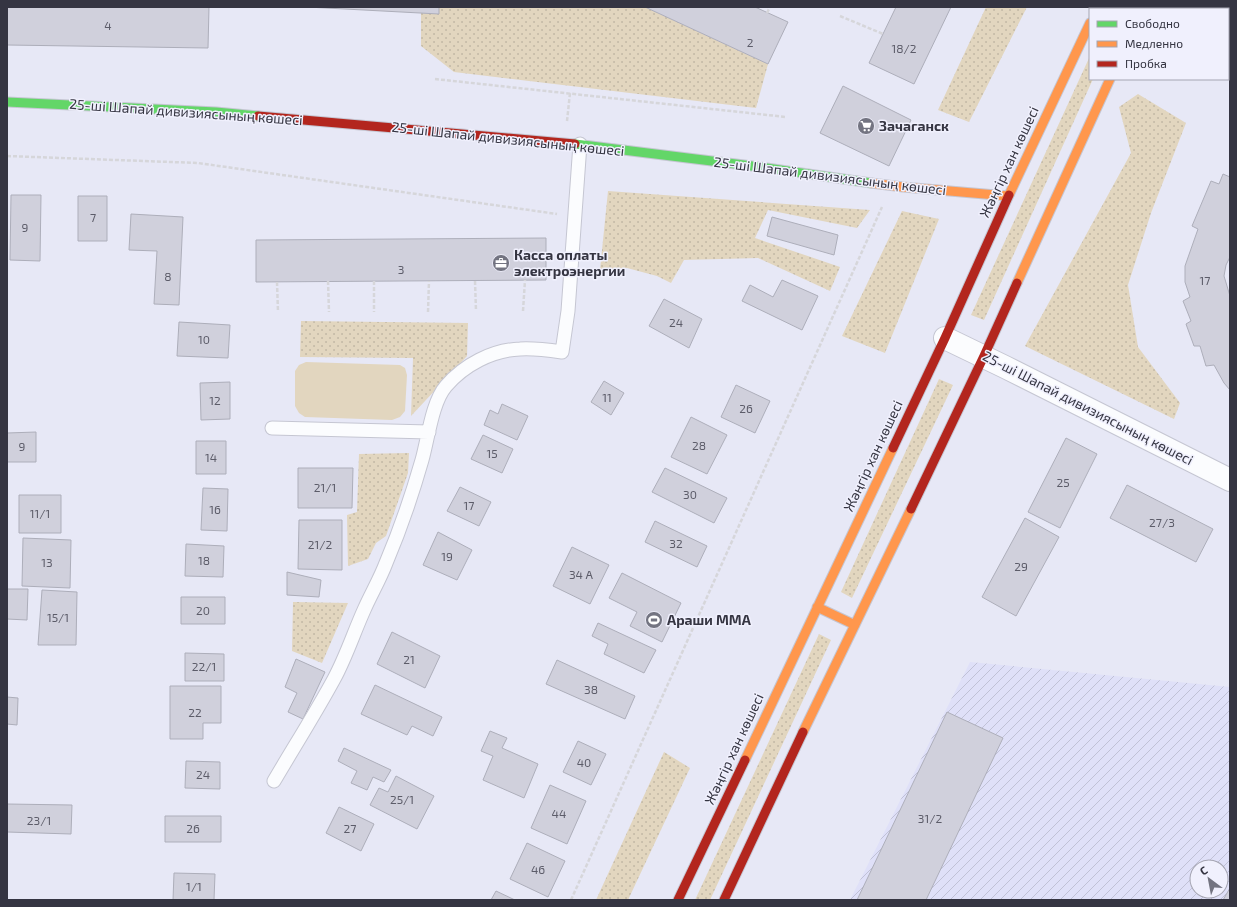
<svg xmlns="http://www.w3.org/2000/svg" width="1237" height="907" font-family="'Exo 2',sans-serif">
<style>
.industrial{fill:url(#industrial-furrows);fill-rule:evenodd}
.grass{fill:url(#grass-dots)}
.garden{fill:#e2d6bf}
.building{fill:#d0d0dc;stroke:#adaeba}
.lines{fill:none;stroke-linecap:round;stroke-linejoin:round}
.lane-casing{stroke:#c5c6d2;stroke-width:15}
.street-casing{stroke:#c5c6d2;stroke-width:24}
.fast-casing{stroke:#c5c6d2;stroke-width:11}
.slow-casing{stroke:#c5c6d2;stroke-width:11}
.jam-casing{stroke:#c5c6d2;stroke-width:11}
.path{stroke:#d6d6da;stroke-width:2.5;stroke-dasharray:4 2;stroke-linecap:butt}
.lane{stroke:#fbfcfe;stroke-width:13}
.street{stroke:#fbfcfe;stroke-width:22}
.fast{stroke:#63d668;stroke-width:9}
.slow{stroke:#ff974d;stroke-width:9}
.jam{stroke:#b3261e;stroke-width:9}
.labels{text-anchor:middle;stroke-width:3;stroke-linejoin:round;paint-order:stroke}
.number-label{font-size:12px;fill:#5c5c69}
.street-label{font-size:14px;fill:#353542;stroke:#f0f0fd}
.poi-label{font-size:14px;font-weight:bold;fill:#353542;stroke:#f0f0fd;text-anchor:start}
</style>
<defs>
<pattern id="industrial-furrows" width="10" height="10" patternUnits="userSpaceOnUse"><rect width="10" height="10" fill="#dfe0f8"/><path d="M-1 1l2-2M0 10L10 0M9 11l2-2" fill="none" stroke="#c0c1d6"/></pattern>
<pattern id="grass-dots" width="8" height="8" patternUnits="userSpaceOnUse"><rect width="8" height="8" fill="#e2d6bf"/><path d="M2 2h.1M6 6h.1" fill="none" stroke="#c2b8a5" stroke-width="1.8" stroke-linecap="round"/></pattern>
</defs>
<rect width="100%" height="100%" fill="#e7e8f6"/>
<!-- industrial -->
<path class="industrial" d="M970 662 1230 687V900H850ZM1197 867H1221V891H1197Z"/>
<!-- grass -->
<path class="grass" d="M439 7H645L768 64 756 108 454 72 421 46V13L439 14Z
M986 7H1027L969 122 938 110Z
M1090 56V79H1093L984 320 971 315Z
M1138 94 1186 123 1151 213 1128 285 1138 347 1180 403 1174 419 1025 346 1131 153 1119 107Z
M608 191 870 210 857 228 768 210 755 238 840 267 830 291 758 258 684 260 671 283 657 276 627 268 600 270Z
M902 211 939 219 885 353 842 336Z
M301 321 468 323 467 356 411 416 413 358 300 357Z
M939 379 953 385 852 598 841 592Z
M409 453 408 473 386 536 376 543 368 559 348 566 347 515 357 512 359 454Z
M293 602 348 603 322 663 292 651Z
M819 634 831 640 710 900H695Z
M664 752 690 768 628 900H596Z"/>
<!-- garden -->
<path class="garden" d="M306 362 400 365 405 368 407 375 405 411 400 417 392 420 305 417 299 413 295 406V371L299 365Z"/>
<!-- building -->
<path class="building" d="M7 7H209L208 48 7 45Z
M307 7H439V14Z
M645 7H755L788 22 768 64Z
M896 7H951L914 84 869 63Z
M843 86 911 120 889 166 820 133Z
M1223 174 1230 177V257L1226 265 1224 276 1230 296V390L1224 383 1214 365 1206 366 1200 346H1194L1186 324 1191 321 1183 301 1190 297 1185 282V266L1198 229 1192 226 1211 181 1219 184Z
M11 195H41L40 261 10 260Z
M78 196H107V241H78Z
M131 214 183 217 179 305 154 304 157 251 129 250Z
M772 217 838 235 834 255 767 236Z
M546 238V280L256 282V240Z
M782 280 818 296 802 330 742 301 750 285 773 297Z
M664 299 702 319 689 348 649 326Z
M179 322 230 325 228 358 177 356Z
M604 381 624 393 611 415 591 402Z
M230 382V419L201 420 200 383Z
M736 385 770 401 755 433 721 417Z
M502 404 528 416 517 440 484 425 490 410 498 414Z
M691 417 727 435 707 474 671 457Z
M36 432V462H7V433Z
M483 435 513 449 502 473 471 459Z
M1066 438 1097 454 1060 528 1028 512Z
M196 441H226V474H196Z
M298 468H353L352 508H298Z
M665 468 727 498 714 523 652 492Z
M1127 485 1213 529 1196 562 1110 518Z
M460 487 491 502 479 526 447 511Z
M203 488 228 489 227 531 201 530Z
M19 495H61V533H19Z
M1025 518 1059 537 1016 616 982 597Z
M299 520H342V570L298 569Z
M655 521 707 546 697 567 645 542Z
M438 532 472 550 457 580 423 565Z
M23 538 71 540 70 588 22 586Z
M186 544 224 546 223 577 185 576Z
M572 547 609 565 590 604 553 586Z
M287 572 321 580 319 597 287 595Z
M622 573 681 603 662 642 630 626 637 612 609 598Z
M7 589H28L27 620 7 619Z
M42 590 77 592 76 645H38Z
M181 597H225V624H181Z
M598 623 656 650 644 673 604 654 608 644 592 636Z
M392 632 440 656 425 688 377 664Z
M185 653 224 654V681H185Z
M296 659 325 672 303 719 288 712 297 693 285 687Z
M557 660 635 696 625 719 546 684Z
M375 685 442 717 433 736 412 726 407 735 361 714Z
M170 686H221V723H203V739H170Z
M7 697 18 698 17 725 7 724Z
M947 712 1003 738 926 900H857Z
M490 731 507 738 502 748 538 764 524 798 483 780 493 756 481 751Z
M578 741 606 754 591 785 563 772Z
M344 748 391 770 384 782 373 777 367 790 351 783 357 771 338 761Z
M186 761 220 762V789L185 788Z
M396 776 434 796 417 829 370 805 379 788 388 792Z
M550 785 586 801 567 844 531 828Z
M7 804 72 805 71 834 7 832Z
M339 807 374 824 361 851 326 833Z
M165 816H221V842H165Z
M527 843 565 861 548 897 510 879Z
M174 873 215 874 214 900H173Z
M1230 888V900H1223Z
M496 891 515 900H491Z"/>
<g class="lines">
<!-- lane casing -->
<g class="lane-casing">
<path id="lane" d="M272 428 429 432
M274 781C294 747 315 714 334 679 346 657 354 632 364 610 371 594 380 579 386 563 400 530 412 495 422 460 428 439 432 402 446 386 464 365 492 350 520 349 534 348 548 350 562 352L568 311 580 144"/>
</g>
<!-- street casing -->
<g class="street-casing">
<path id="street" d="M945 338 1005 367 1230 480"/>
</g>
<!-- fast casing -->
<g class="fast-casing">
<path id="fast" d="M7 102 216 112 258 116
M575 144 760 167 871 183"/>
</g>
<!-- slow casing -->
<g class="slow-casing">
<path id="slow" d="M871 183 903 187 1008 196
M1009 195 1090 23
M1017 283 1110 79
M817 607 855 625
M803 732 911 509
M745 760 893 448"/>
</g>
<!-- jam casing -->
<g class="jam-casing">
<path id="jam" d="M1142 9 1143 7
M258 116 575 144
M893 448 945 338 1009 195
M911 509 984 356 1017 283
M678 900 745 760
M724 900 803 732"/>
</g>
<!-- path -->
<path class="path" d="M767 13 770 7
M840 16 883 34
M435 79 786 117
M567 121 570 93
M7 156 198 163 557 214
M328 281 329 312
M374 281V312
M475 281 476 311
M277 282 278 312
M523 311 525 280
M428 312 429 281
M571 900 882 207"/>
<!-- lane -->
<use href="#lane" class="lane"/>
<!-- street -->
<use href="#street" class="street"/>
<!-- fast -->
<use href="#fast" class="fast"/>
<!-- slow -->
<use href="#slow" class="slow"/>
<!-- jam -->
<use href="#jam" class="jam"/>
</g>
<!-- icons -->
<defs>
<g id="supermarket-disc" transform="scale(0.9)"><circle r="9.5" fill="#737481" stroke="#f0f0fd"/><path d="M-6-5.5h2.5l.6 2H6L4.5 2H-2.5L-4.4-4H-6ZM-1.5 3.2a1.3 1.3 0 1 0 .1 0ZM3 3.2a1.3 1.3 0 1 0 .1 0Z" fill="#fff"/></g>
<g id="office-disc" transform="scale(0.9)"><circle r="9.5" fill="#737481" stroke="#f0f0fd"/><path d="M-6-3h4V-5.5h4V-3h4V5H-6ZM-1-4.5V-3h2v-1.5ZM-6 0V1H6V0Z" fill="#fff"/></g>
<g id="stadium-disc" transform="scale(0.9)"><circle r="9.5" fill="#737481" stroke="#f0f0fd"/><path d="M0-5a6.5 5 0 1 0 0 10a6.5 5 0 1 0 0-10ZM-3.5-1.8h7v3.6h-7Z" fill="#fff"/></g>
</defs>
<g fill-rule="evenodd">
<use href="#supermarket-disc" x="866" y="126"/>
<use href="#office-disc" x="501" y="263"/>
<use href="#stadium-disc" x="654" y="620"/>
</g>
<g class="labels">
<!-- number labels -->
<g class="number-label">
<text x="108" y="30">4</text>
<text x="750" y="47">2</text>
<text x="904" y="53">18/2</text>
<text x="93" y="222">7</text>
<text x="25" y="232">9</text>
<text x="401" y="274">3</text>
<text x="168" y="281">8</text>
<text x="1205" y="285">17</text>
<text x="676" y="327">24</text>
<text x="204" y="344">10</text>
<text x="607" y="402">11</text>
<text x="215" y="405">12</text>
<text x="746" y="413">26</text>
<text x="699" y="450">28</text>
<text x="22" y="451">9</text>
<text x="492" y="458">15</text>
<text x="211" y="462">14</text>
<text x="1063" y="487">25</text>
<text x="325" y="492">21/1</text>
<text x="690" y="499">30</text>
<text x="469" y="510">17</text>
<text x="215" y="514">16</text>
<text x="40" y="518">11/1</text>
<text x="1162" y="527">27/3</text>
<text x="676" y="548">32</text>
<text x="320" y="549">21/2</text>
<text x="447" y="561">19</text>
<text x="204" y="565">18</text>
<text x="47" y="567">13</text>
<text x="1021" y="571">29</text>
<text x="581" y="579">34 А</text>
<text x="203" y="615">20</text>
<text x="58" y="622">15/1</text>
<text x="409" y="664">21</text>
<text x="204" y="671">22/1</text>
<text x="591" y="694">38</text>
<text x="195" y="717">22</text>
<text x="584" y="767">40</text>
<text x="203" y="779">24</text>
<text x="402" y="804">25/1</text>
<text x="559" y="818">44</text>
<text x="930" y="823">31/2</text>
<text x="39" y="825">23/1</text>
<text x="193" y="833">26</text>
<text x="350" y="833">27</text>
<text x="538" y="874">46</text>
<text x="194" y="891">1/1</text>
</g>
<!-- street labels -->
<g class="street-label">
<text transform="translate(186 112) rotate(4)" y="5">25-ші Шапай дивизиясының көшесі</text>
<text transform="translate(508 139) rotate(6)" y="5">25-ші Шапай дивизиясының көшесі</text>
<text transform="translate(1009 162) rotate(-65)" y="5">Жәңгір хан көшесі</text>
<text transform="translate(830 176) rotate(7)" y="5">25-ші Шапай дивизиясының көшесі</text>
<text transform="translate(1088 408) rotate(27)" y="5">25-ші Шапай дивизиясының көшесі</text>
<text transform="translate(873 456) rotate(-65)" y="5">Жәңгір хан көшесі</text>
<text transform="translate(734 749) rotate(-65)" y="5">Жәңгір хан көшесі</text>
</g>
<!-- poi labels -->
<g class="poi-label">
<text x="879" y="131">Зачаганск</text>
<text x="514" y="260">Касса оплаты<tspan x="514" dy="16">электроэнергии</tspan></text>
<text x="667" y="625">Араши ММА</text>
</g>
</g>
<!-- border -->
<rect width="1237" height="907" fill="none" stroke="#353542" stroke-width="16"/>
<!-- legend -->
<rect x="1089" y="8" width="140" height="72" fill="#f0f0fd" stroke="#a5a5b2"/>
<rect x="1097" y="21" width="20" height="6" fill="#63d668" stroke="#a5a5b2"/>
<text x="1125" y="28" font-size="12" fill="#353542">Свободно</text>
<rect x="1097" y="41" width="20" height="6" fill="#ff974d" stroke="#a5a5b2"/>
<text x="1125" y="48" font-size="12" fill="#353542">Медленно</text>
<rect x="1097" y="61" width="20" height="6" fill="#b3261e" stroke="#a5a5b2"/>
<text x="1125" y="68" font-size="12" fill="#353542">Пробка</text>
<!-- north arrow -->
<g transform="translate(1209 879) rotate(328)"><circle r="19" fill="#f0f0fd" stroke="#a5a5b2"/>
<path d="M0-3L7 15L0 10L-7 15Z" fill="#737481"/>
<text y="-6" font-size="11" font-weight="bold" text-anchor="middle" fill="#353542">С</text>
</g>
</svg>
